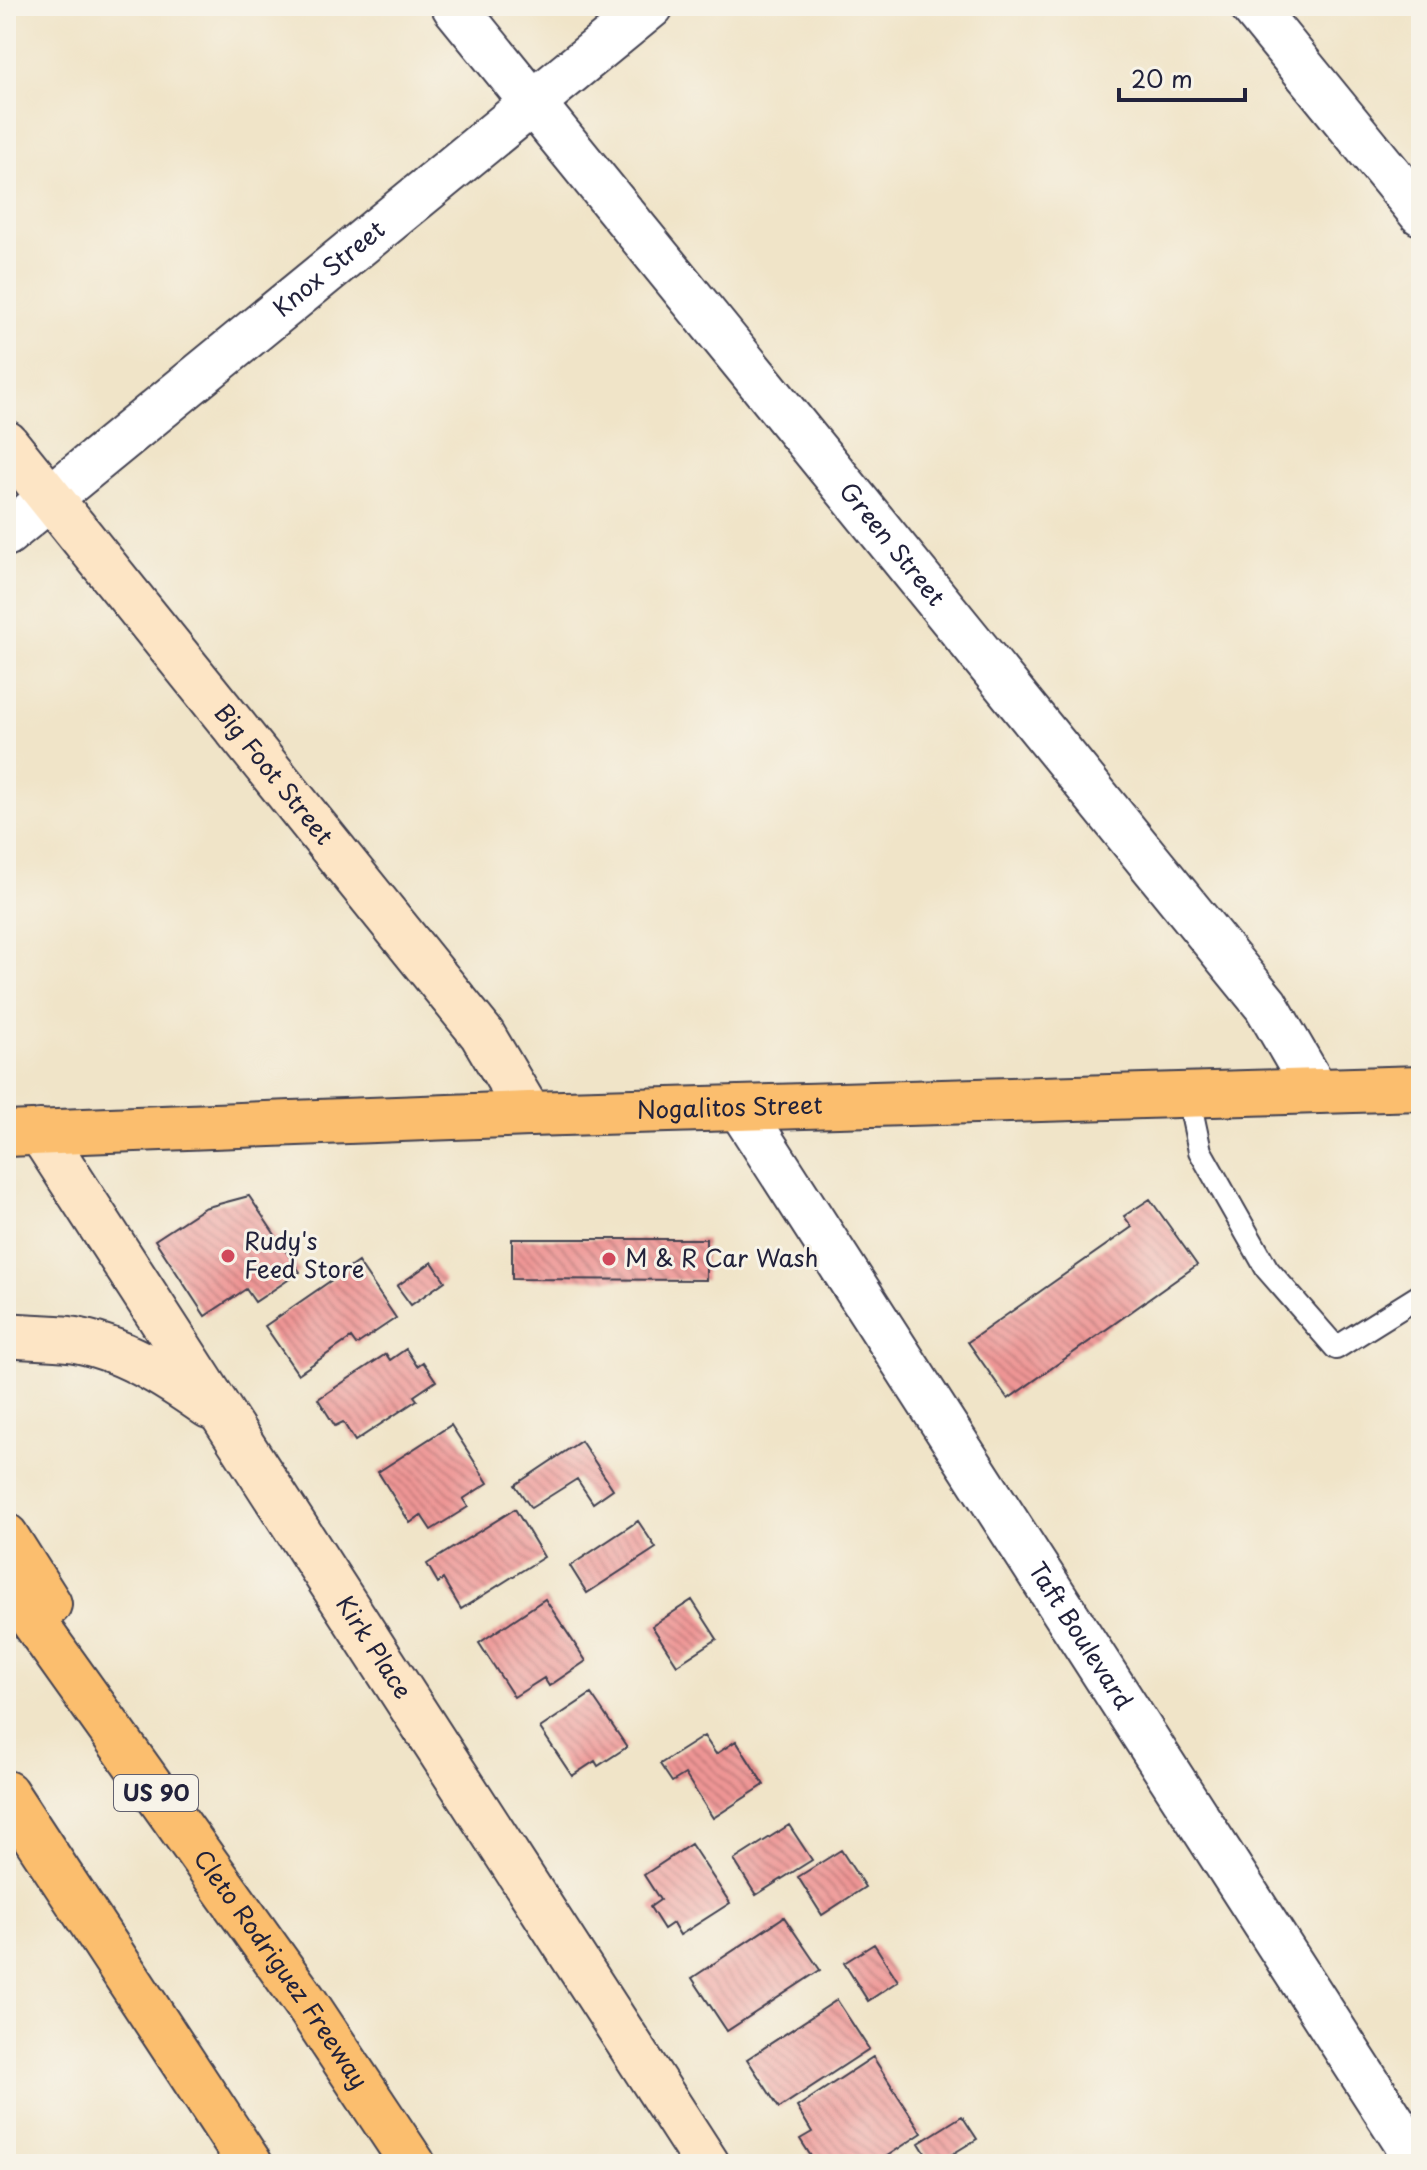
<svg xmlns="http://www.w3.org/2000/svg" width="1427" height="2170" font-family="'Playpen Sans',sans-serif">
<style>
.building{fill:url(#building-back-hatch)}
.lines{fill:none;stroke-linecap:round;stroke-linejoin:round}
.service-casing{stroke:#413f50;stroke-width:26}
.minor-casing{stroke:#413f50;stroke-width:48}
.secondary-casing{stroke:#413f50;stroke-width:48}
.primary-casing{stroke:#413f50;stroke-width:48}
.motorway-casing{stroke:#413f50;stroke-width:48}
.service{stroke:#fff;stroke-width:22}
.minor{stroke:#fff;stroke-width:44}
.secondary{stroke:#fde5c5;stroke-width:44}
.primary{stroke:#fbbe6e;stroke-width:44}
.motorway{stroke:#fbbe6e;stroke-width:44}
.poi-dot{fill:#d1495b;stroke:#f7f3e8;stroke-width:3}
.labels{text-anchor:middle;stroke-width:6;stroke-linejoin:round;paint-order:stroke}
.shield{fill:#f7f3e8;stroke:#62616f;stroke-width:2}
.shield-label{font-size:22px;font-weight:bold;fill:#22223b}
.street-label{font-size:24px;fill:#22223b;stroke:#f7f3e8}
.poi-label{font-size:24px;fill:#22223b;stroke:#f7f3e8;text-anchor:start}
</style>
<defs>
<pattern id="building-back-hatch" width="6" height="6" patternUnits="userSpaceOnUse" patternTransform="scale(2)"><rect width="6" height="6" fill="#ee9594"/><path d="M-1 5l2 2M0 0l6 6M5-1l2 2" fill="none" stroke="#c0797a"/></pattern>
</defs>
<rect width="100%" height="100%" fill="#f7f3e8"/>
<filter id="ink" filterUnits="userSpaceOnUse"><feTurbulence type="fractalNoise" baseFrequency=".0125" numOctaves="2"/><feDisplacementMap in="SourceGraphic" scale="16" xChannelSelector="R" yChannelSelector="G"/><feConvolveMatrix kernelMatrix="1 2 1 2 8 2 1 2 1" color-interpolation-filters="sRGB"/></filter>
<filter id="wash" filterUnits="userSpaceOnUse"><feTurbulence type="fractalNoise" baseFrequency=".006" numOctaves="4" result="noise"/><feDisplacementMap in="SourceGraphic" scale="32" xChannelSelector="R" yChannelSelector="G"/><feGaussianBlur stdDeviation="1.8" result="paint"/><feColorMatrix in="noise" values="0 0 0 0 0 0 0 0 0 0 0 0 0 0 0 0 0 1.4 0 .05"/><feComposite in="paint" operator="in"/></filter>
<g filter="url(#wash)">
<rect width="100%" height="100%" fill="#f0e4c8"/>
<g id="blocks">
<!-- building -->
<path class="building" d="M249 1196 300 1272 255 1302 246 1289 205 1316 155 1240 204 1208Z
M1150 1199 1197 1265 1008 1399 968 1342 1132 1227 1124 1216Z
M512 1239H706V1280L512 1279Z
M358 1262 396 1318 356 1345 351 1338 298 1374 265 1326Z
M432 1262 445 1281 411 1305 397 1286Z
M406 1349 417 1366 423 1362 436 1381 414 1396 417 1400 355 1441 343 1422 335 1426 318 1399 386 1354 390 1360Z
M451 1425 488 1483 463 1499 468 1507 431 1530 421 1515 410 1523 378 1472Z
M581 1441 613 1489 593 1503 577 1479 531 1508 515 1485Z
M515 1509 544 1557 461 1609 443 1579 438 1583 427 1564Z
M638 1521 656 1548 587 1593 570 1566Z
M545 1599 586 1661 549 1686 544 1678 514 1697 479 1643Z
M692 1600 717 1639 677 1665 652 1626Z
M591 1694 627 1747 598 1766 595 1761 572 1776 540 1728Z
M704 1736 716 1754 736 1741 764 1785 713 1818 685 1774 672 1782 660 1764Z
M789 1825 812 1860 756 1895 734 1860Z
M691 1844 730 1903 680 1935 673 1923 664 1929 650 1907 660 1900 644 1875Z
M841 1850 865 1887 822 1915 798 1877Z
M784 1917 820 1970 727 2031 692 1978Z
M874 1944 898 1981 868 2001 844 1963Z
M837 2000 869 2049 779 2108 747 2059Z
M873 2057 922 2133 875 2164H816L800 2139 812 2132 797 2107Z
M962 2116 977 2139 936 2164H932L919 2143Z"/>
</g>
</g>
<g filter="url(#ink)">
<use href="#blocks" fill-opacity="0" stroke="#413f50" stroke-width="2"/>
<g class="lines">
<!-- service casing -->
<g class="service-casing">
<path id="service" d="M1188 1095 1200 1151 1267 1269 1336 1348 1421 1295"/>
</g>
<!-- minor casing -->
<g class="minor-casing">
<g id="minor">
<path id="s1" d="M454 6 1266 1005 1316 1091"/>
<path d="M1252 6 1421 213"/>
<path id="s2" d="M6 534 651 6"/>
<path id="s3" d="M740 1108 1420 2164"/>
</g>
</g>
<!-- secondary casing -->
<g class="secondary-casing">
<g id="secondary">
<path id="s4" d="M6 443 482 1034 529 1114"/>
<path id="s5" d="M40 1132 707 2164"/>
<path d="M6 1335C27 1337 48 1337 69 1339 120 1346 168 1377 209 1406"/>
</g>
</g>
<!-- primary casing -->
<g class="primary-casing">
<g id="primary">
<path id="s6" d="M6 1134 529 1114 1421 1088"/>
</g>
</g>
<!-- motorway casing -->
<g class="motorway-casing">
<g id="motorway">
<path d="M6 1536 49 1604"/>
<path id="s7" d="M6 1583 306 2003 413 2164"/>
<path d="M6 1793 250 2164"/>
</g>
</g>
<!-- service -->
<use href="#service" class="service"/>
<!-- minor -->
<use href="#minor" class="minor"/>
<!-- secondary -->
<use href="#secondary" class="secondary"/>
<!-- primary -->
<use href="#primary" class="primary"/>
<!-- motorway -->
<use href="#motorway" class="motorway"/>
</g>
</g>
<!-- markers -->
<g class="poi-dot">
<circle cx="228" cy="1256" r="8"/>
<circle cx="609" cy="1259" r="8"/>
</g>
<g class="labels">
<!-- shield labels -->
<rect class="shield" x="114" y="1775" width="84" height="36" rx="6"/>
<g class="shield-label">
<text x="156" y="1801">US 90</text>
</g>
<!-- street labels -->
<g class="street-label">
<text dy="8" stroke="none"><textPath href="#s2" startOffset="418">Knox Street</textPath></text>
<text dy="8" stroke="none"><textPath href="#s1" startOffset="694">Green Street</textPath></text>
<text dy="8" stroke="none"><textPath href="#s4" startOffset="426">Big Foot Street</textPath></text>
<text dy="8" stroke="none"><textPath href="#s6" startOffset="724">Nogalitos Street</textPath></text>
<text dy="8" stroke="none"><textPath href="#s3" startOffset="628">Taft Boulevard</textPath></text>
<text dy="8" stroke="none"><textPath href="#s5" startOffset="614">Kirk Place</textPath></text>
<text dy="8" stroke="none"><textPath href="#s7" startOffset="474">Cleto Rodriguez Freeway</textPath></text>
</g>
<!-- poi labels -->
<g class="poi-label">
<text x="244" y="1250">Rudy's<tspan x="244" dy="28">Feed Store</tspan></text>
<text x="625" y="1267">M &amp; R Car Wash</text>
</g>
</g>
<!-- margin -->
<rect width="1427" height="2170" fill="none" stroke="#f7f3e8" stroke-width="32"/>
<!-- scale -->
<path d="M1119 88v12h126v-12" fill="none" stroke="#22223b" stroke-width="4"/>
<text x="1131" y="88" font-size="24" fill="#22223b" stroke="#f7f3e8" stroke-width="6" paint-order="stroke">20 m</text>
</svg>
